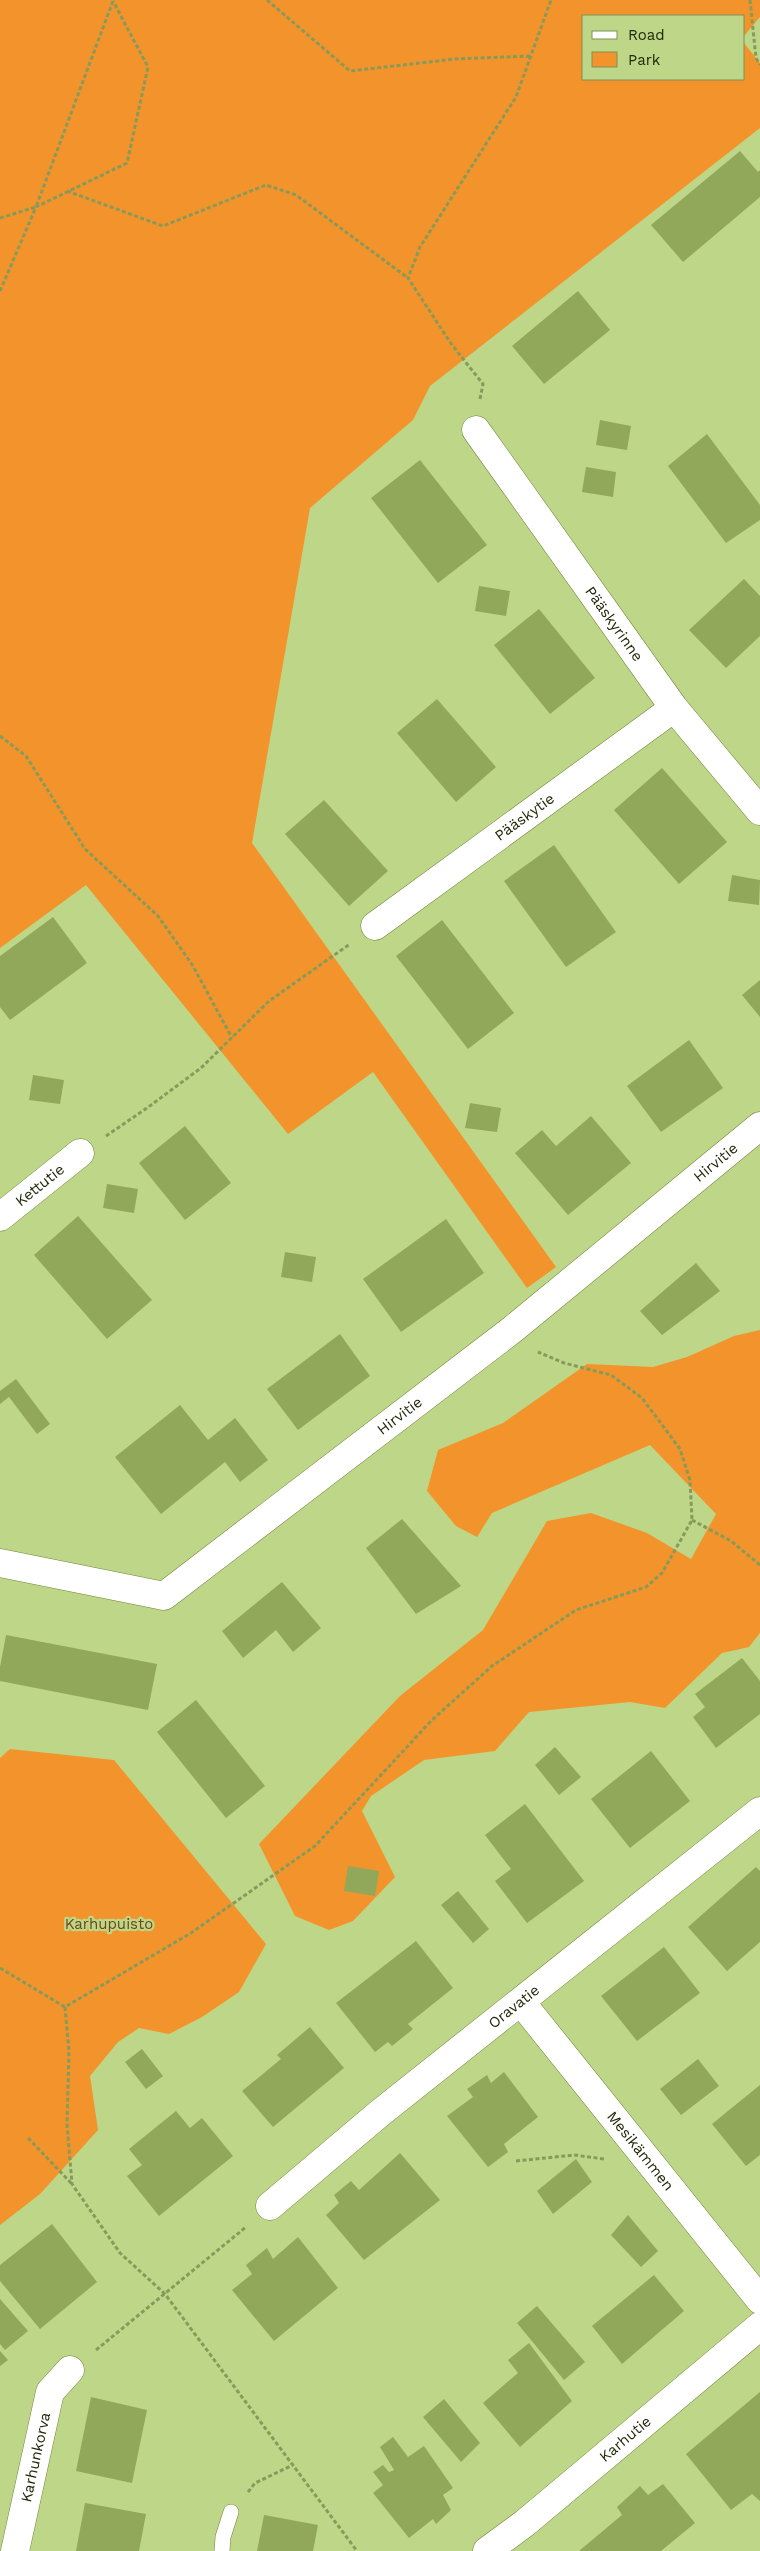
<svg xmlns="http://www.w3.org/2000/svg" width="760" height="2551" font-family="'Work Sans',sans-serif">
<style>
.green{fill:#f2942b}
.building{fill:#91a85b}
.lines{fill:none;stroke-linecap:round;stroke-linejoin:round}
.lane-casing{stroke:#708539;stroke-width:16}
.street-casing{stroke:#708539;stroke-width:29}
.path{stroke:#879a5b;stroke-width:3;stroke-dasharray:4 2.5;stroke-linecap:butt}
.lane{stroke:#fff;stroke-width:15}
.street{stroke:#fff;stroke-width:28}
.labels{text-anchor:middle;stroke-width:4.5;stroke-linejoin:round;paint-order:stroke}
.street-label{font-size:15px;fill:#202808;stroke:#bed687}
.park-label{font-size:15px;fill:#6f461c;stroke:#bed687}
</style>
<rect width="100%" height="100%" fill="#bed687"/>
<!-- green -->
<path class="green" d="M0 0H760V17L744 36V16H584V79H744V43L760 63V128L430 386 413 420 310 508 252 843 556 1267 527 1288 373 1072 288 1134 86 885 0 948Z
M760 1330V1633L749 1647 722 1653 665 1708 630 1702 529 1712 495 1751 424 1760 371 1796 362 1811 395 1877 353 1921 329 1930 295 1916 259 1844 400 1696 483 1630 547 1521 591 1513 647 1533 691 1559 716 1514 650 1445 492 1513 477 1537 456 1526 427 1491 438 1450 503 1423 587 1364 653 1367 687 1357 734 1336Z
M10 1749 114 1760 266 1944 239 1992 202 2017 169 2034 139 2028 118 2042 90 2076 98 2130 40 2194 0 2225V1758Z"/>
<!-- building -->
<path class="building" d="M740 151 758 172 760 170V197L683 262 651 225Z
M578 291 610 330 544 384 512 346Z
M600 420 631 426 627 450 596 445Z
M707 434 760 505V520L726 543 668 466Z
M420 460 487 545 438 583 371 498Z
M586 467 616 472 613 497 582 492Z
M744 579 760 596V636L726 668 689 630Z
M479 586 510 591 506 616 475 611Z
M539 609 595 678 550 714 494 645Z
M437 699 496 767 456 802 397 733Z
M662 768 727 842 679 884 614 810Z
M324 800 388 871 349 906 285 834Z
M554 845 616 932 566 967 504 881Z
M732 875 760 880 759 905 728 901Z
M53 917 87 963 10 1020 0 1007V956Z
M442 920 514 1013 468 1049 396 956Z
M760 980V1017L742 995Z
M689 1040 723 1088 661 1132 627 1086Z
M33 1075 64 1080 60 1104 29 1100Z
M470 1103 501 1108 497 1132 465 1128Z
M591 1116 631 1163 568 1215 515 1153 542 1130 556 1146Z
M185 1126 231 1183 185 1220 139 1163Z
M107 1184 138 1189 134 1213 103 1208Z
M78 1216 152 1300 107 1339 34 1255Z
M446 1219 484 1273 401 1332 363 1279Z
M285 1252 316 1257 312 1282 281 1277Z
M696 1263 720 1291 662 1335 640 1311Z
M340 1334 370 1376 298 1430 267 1389Z
M16 1379 50 1424 37 1434 9 1397 0 1404V1391Z
M180 1405 208 1440 235 1418 268 1460 240 1482 225 1462 161 1514 115 1457Z
M402 1519 461 1586 416 1614 366 1548Z
M282 1582 321 1628 293 1652 276 1630 243 1658 222 1631Z
M6 1635 157 1664 148 1710 0 1681V1667Z
M742 1658 760 1681V1714L716 1748 693 1717 705 1707 695 1694Z
M196 1700 265 1786 226 1818 157 1732Z
M555 1747 581 1777 559 1795 535 1765Z
M651 1751 690 1801 630 1848 591 1799Z
M525 1804 584 1881 527 1923 495 1881 511 1869 485 1835Z
M348 1866 379 1871 375 1896 344 1891Z
M756 1867 760 1871V1942L727 1971 688 1927Z
M458 1891 489 1929 473 1943 441 1905Z
M416 1941 453 1988 408 2024 413 2029 392 2046 388 2042 375 2052 336 2003Z
M664 1947 700 1993 637 2041 601 1996Z
M310 2027 344 2068 273 2127 242 2091 281 2059 277 2055Z
M142 2049 163 2076 146 2089 125 2062Z
M698 2059 719 2086 681 2115 660 2089Z
M504 2072 538 2117 504 2144 508 2152 488 2167 447 2116 473 2097 467 2089 487 2075 491 2083Z
M760 2085V2155L746 2166 712 2124Z
M176 2111 190 2128 202 2118 233 2156 159 2216 127 2176 142 2165 129 2149Z
M400 2153 440 2200 364 2260 326 2215 339 2203 334 2195 351 2181 359 2190Z
M576 2159 592 2182 553 2214 537 2191Z
M628 2215 658 2251 641 2267 611 2235Z
M52 2224 97 2282 40 2329 0 2281V2265Z
M298 2237 338 2288 274 2341 232 2290 252 2274 246 2265 267 2248 273 2259Z
M654 2275 684 2311 622 2364 592 2326Z
M0 2299 28 2331 5 2350 0 2344Z
M537 2306 585 2362 564 2380 517 2323Z
M529 2343 572 2401 520 2447 483 2403 518 2373 508 2360Z
M0 2351 8 2360 0 2366Z
M760 2392V2501L752 2494 731 2510 686 2454Z
M91 2397 147 2410 132 2483 76 2471Z
M444 2399 480 2443 461 2462 423 2417Z
M393 2437 408 2457 424 2446 453 2488 443 2495 451 2510 436 2524 433 2519 409 2538 373 2493 383 2485 373 2472 383 2465 389 2472 394 2470 380 2447Z
M663 2484 695 2523 661 2551H579L622 2515 617 2507 640 2486 648 2495Z
M85 2503 146 2514 139 2551H76Z
M264 2515 318 2525 313 2551H257Z"/>
<g class="lines">
<!-- lane casing -->
<g class="lane-casing">
<path id="lane" d="M222 2551 223 2537 231 2512"/>
</g>
<!-- street casing -->
<g class="street-casing">
<g id="street">
<path id="s1" d="M476 430 674 708 760 811"/>
<path id="s2" d="M375 926 674 708"/>
<path id="s3" d="M0 1217 80 1153"/>
<path id="s4" d="M0 1563 164 1596 513 1329 760 1126"/>
<path id="s5" d="M521 2002 760 2300"/>
<path id="s6" d="M270 2206 380 2113 760 1811"/>
<path id="s7" d="M15 2551 50 2392 70 2370"/>
<path id="s8" d="M487 2551 525 2523 760 2326"/>
</g>
</g>
<!-- path -->
<path class="path" d="M267 0 350 71 454 59 531 56
M750 0 756 58 760 65
M67 191 163 226 266 185 296 195 408 278
M0 218 36 207 113 1
M0 291 36 207 127 163 148 67 113 1
M480 399 483 384 452 345 408 278 420 247 516 97 551 0
M0 736 26 756 85 849 158 916 193 966 232 1038
M106 1136 147 1108 201 1068 269 1001 350 944
M692 1520 731 1541 760 1565
M0 1968 65 2007 191 1933 315 1846 432 1720 492 1666 576 1610 646 1587 662 1573 692 1520 690 1480 680 1449 642 1398 611 1375 564 1363 538 1352
M65 2007 69 2051 67 2124 72 2184 120 2253 165 2294 357 2551
M28 2138 72 2184
M516 2161 574 2155 604 2159
M96 2350 246 2227
M248 2492 255 2483 293 2465"/>
<!-- lane -->
<use href="#lane" class="lane"/>
<!-- street -->
<use href="#street" class="street"/>
</g>
<g class="labels">
<!-- street labels -->
<g class="street-label">
<text dy="5" stroke="none"><textPath href="#s1" startOffset="238">Pääskyrinne</textPath></text>
<text dy="5" stroke="none"><textPath href="#s2" startOffset="185">Pääskytie</textPath></text>
<text dy="5" stroke="none"><textPath href="#s4" startOffset="869">Hirvitie</textPath></text>
<text dy="5" stroke="none"><textPath href="#s3" startOffset="51">Kettutie</textPath></text>
<text dy="5" stroke="none"><textPath href="#s4" startOffset="464">Hirvitie</textPath></text>
<text dy="5" stroke="none"><textPath href="#s6" startOffset="315">Oravatie</textPath></text>
<text dy="5" stroke="none"><textPath href="#s5" startOffset="191">Mesikämmen</textPath></text>
<text dy="5" stroke="none"><textPath href="#s8" startOffset="178">Karhutie</textPath></text>
<text dy="5" stroke="none"><textPath href="#s7" startOffset="96">Karhunkorva</textPath></text>
</g>
<!-- park labels -->
<g class="park-label">
<text x="109" y="1929">Karhupuisto</text>
</g>
</g>
<!-- legend -->
<rect x="582" y="15" width="162" height="65" fill="#bed687" stroke="#7f9054"/>
<rect x="592" y="31" width="25" height="8" fill="#ffffff" stroke="#7f9054"/>
<text x="628" y="40" font-size="15" fill="#202808">Road</text>
<rect x="592" y="52" width="25" height="15" fill="#f2942b" stroke="#7f9054"/>
<text x="628" y="65" font-size="15" fill="#202808">Park</text>
</svg>
